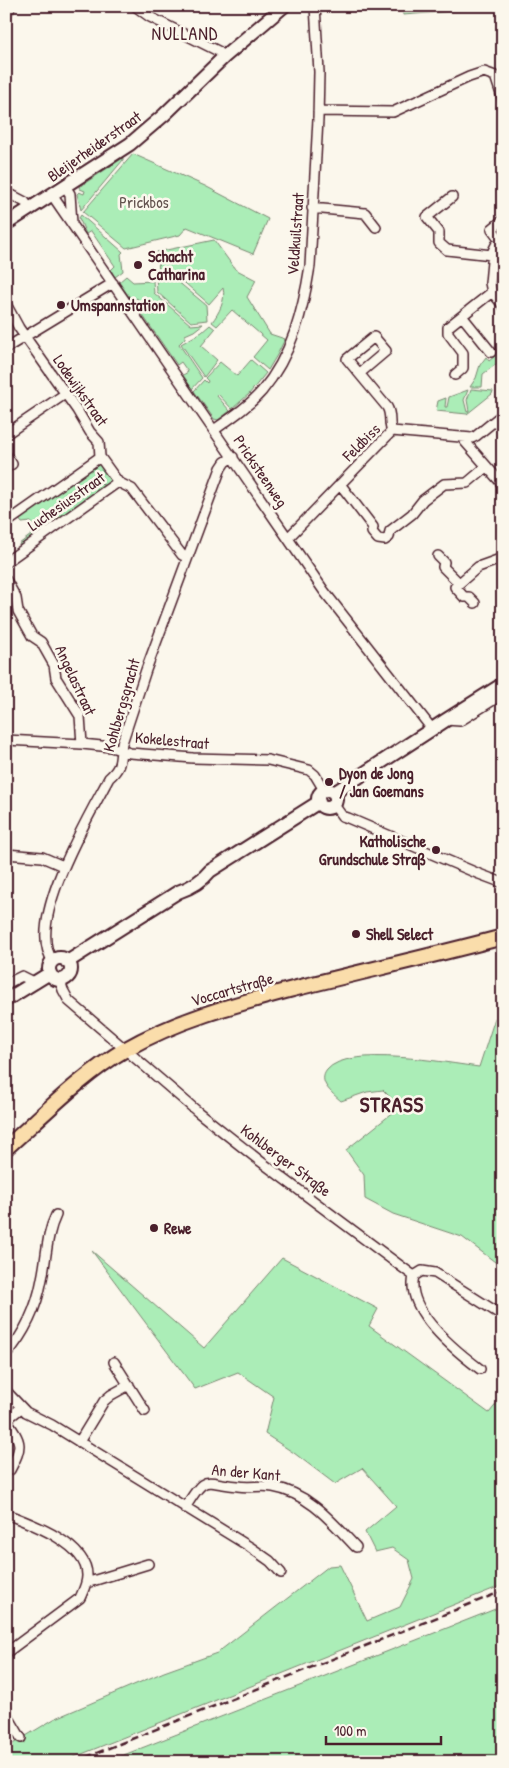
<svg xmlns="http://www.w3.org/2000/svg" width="509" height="1768" font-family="'Patrick Hand',sans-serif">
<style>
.green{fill:#abedb7;stroke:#7a8671}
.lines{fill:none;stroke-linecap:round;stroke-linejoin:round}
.street-casing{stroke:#4a1f2b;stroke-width:12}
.secondary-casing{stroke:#4a1f2b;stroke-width:16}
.primary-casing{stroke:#4a1f2b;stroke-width:18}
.street{stroke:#fbf7ec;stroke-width:9}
.secondary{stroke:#fbf7ec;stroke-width:12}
.primary{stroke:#faddab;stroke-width:14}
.rail{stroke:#4a1f2b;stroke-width:2.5;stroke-dasharray:8 4;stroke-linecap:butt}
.poi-dot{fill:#4a1f2b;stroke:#fbf7ec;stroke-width:2}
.labels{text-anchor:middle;stroke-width:5;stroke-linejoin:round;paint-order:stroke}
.street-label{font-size:16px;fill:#4a1f2b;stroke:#fbf7ec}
.park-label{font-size:16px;fill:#62524e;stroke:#fbf7ec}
.poi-label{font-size:16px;font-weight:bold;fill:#4a1f2b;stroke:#fbf7ec;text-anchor:start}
.neighbourhood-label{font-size:18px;letter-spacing:1px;fill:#4a1f2b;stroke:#fbf7ec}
.district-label{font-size:21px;font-weight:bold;letter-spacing:1px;fill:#4a1f2b;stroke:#fbf7ec}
</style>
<rect width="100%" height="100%" fill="#fbf7ec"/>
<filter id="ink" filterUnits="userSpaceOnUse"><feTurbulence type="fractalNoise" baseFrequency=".02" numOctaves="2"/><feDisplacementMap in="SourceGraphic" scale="10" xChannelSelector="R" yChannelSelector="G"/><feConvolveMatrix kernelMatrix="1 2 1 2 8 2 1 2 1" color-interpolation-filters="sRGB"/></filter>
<g filter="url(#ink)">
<!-- green -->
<path class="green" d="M402 6H503V7L403 15Z
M133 154 205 186 268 219 253 254 187 227 180 235 126 248 83 212Z
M123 158V160L81 210 77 194 79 192 84 194 85 191 80 189 79 187Z
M81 215 123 252 121 254 123 271 115 277 111 270 115 266 91 231 86 234 79 218Z
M214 240 235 269 256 280 247 297 270 334 285 339 277 355 268 370 253 357 267 340 232 310 217 326 212 322C219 313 226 300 223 288L209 304 170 270 159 271 157 252Z
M126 276 133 282 153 281 154 293 191 325 203 324 194 331 185 335V338L179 344 202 378 192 389 183 375 188 372 181 362 177 365 139 310 143 307 137 298 132 301 119 282Z
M156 276H171L206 305 207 320 191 322 157 292Z
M210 325 215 329 201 346 217 360 204 377 181 344 202 332Z
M493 352 502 353 503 359 483 374 482 387H470L476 378 480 365 486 357 489 361 495 356Z
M251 360 266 373 249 394 232 409 218 394 217 396 230 411 218 420 214 419 194 391 204 380 207 383 208 381 205 378 220 362 237 376Z
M471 389 493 391 492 394 467 414 436 411 438 401 446 398 445 407H447L449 397 468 390 464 400 467 412 469 411 467 400Z
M98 462 113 481 106 488 96 476 105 488 21 547 19 544 31 535 35 527 31 522 22 523 19 519Z
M503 1015V1093L497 1096 503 1109V1268L462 1237 393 1214 365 1199 364 1175 346 1150 400 1107 383 1090 367 1092 341 1101C332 1093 317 1082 327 1070 348 1044 447 1063 479 1067L495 1018Z
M92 1251 204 1348 282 1258 378 1309 369 1326 489 1413 503 1396V1585L62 1762H6V1748L54 1719 164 1672 217 1653 329 1566 340 1565 367 1621 400 1607 414 1579 409 1560 392 1548 375 1552 365 1532 396 1506 362 1468 335 1484 294 1453 265 1434 274 1397 238 1372 195 1389Z
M503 1606V1762H106Z"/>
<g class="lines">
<!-- street casing -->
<g class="street-casing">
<path id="street" d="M135 6 150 17 218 51 224 57
M6 14 11 6
M495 76 503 100
M318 111 393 112 469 77 484 72 495 76
M65 186 70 194 72 223
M6 192 25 202 30 209
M52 195 324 591 432 729
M452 197 427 217 439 232V243L447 250 492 255
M312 208 365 213 376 227
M503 239 496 245 493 251 490 283 492 292 503 305
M501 241 492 229 503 220
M6 304 19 328 77 410 90 432 99 442 100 457 118 482 132 489 182 555 187 557
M462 316 491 352
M6 348 113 283
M360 373 386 351 374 337 347 359 387 407C392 415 388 424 392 431
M455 375 463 368V353L448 333V327L492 292
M214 430C231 418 249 406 262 391 292 355 303 311 310 266L318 119 319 72 315 6
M6 434 65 394
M461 437 503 485
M6 455 12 464 6 468
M340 484 373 527 372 532 378 539 385 540 389 537 390 531 412 514 423 500 444 484 467 483 486 467
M6 523 100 457
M288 538 392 431 472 438 476 436 503 414
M438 556 444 562 443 567 459 583
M6 562 118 482
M6 580 16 598 18 611 32 636 41 642 54 665 56 678 80 716 82 744
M475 603 469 597H464L455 587 478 567 503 558
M446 720 460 721 503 694
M6 740 82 744 111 747 130 753 193 758 268 760 309 770 315 775 324 790
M334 805 342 816 348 818 479 874 503 883
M6 854 42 857 63 866
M53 961C24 924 90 814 109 778 123 766 119 759 122 743L146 670 221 468 225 462 233 457
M60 980 63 990 69 1001 198 1112 260 1161 414 1276
M6 984 22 976 36 983
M414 1276C405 1310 456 1351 480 1369
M414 1276 422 1271 435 1273 503 1316
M6 1355C25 1333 37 1307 42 1279 47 1256 46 1236 56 1215
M114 1362 145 1411
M6 1391 26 1412 52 1425 250 1547 270 1561 281 1573
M6 1420C22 1443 23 1445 10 1470
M6 1420 21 1408
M79 1442 104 1401 111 1395 129 1385
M185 1508C206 1473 203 1483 238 1486 249 1488 261 1485 273 1487 309 1493 332 1522 356 1547
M6 1514C30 1523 88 1544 87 1576 87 1584 83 1591 80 1598L6 1653
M86 1583 148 1564
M6 1713 21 1738"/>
</g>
<!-- secondary casing -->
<g class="secondary-casing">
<path id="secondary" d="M6 224 130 144 164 115 224 57 284 6
M318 799a9 9 0 1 1 18 0a9 9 0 1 1-18 0Z
M334 793 446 720 503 684
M49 969a11 11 0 1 1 22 0a11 11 0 1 1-22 0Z
M67 962 178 892C190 888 202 881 210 871L319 802
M6 1000 50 973"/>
</g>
<!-- primary casing -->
<g class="primary-casing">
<path id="primary" d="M6 1148C43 1115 83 1074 126 1049 177 1020 233 1005 289 990 360 972 432 956 503 937"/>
</g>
<!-- street -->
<use href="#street" class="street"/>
<!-- secondary -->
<use href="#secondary" class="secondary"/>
<!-- primary -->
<use href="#primary" class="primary"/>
<!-- rail -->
<path class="rail" d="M74 1762 503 1591"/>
</g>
</g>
<!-- markers -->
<g class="poi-dot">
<circle cx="138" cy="265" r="5"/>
<circle cx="61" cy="305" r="5"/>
<circle cx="329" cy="782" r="5"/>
<circle cx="436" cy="850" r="5"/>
<circle cx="356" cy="934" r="5"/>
<circle cx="154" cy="1228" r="5"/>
</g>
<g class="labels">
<!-- street labels -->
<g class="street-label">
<text transform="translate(94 146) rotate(-35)" y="6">Bleijerheiderstraat</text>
<text transform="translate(295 234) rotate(-86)" y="6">Veldkuilstraat</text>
<text transform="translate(81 390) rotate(55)" y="6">Lodewijkstraat</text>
<text transform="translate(361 442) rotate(-45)" y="6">Feldbiss</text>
<text transform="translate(261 471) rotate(56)" y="6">Pricksteenweg</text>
<text transform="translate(66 501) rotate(-35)" y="6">Luchesiusstraat</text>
<text transform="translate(76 680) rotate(65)" y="6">Angelastraat</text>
<text transform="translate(121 705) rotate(-74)" y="6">Kohlbergsgracht</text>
<text transform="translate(172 740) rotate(5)" y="6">Kokelestraat</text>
<text transform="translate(232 989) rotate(-16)" y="6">Voccartstraße</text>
<text transform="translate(286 1160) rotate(37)" y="6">Kohlberger Straße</text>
<text transform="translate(246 1472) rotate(5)" y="6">An der Kant</text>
</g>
<!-- park labels -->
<g class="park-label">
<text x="144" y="208">Prickbos</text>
</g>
<!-- poi labels -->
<g class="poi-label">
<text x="148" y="262">Schacht<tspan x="148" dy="18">Catharina</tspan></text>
<text x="71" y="311">Umspannstation</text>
<text x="339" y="779">Dyon de Jong<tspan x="339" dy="18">/ Jan Goemans</tspan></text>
<text x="426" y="847" text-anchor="end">Katholische<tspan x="426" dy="18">Grundschule Straß</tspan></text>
<text x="366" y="940">Shell Select</text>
<text x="164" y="1234">Rewe</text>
</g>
<!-- neighbourhood labels -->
<g class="neighbourhood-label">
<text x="185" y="40">NULLAND</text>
</g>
<!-- district labels -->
<g class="district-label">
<text x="392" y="1112">STRASS</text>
</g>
</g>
<!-- margin -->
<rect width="509" height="1768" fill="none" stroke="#fbf7ec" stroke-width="25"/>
<rect x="12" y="12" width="484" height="1743" fill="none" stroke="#4a1f2b" stroke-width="2" filter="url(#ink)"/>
<!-- scale -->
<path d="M326 1736v8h115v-8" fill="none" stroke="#4a1f2b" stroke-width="2.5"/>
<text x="334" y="1736" font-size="15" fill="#4a1f2b" stroke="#fbf7ec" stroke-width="4" paint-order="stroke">100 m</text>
</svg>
